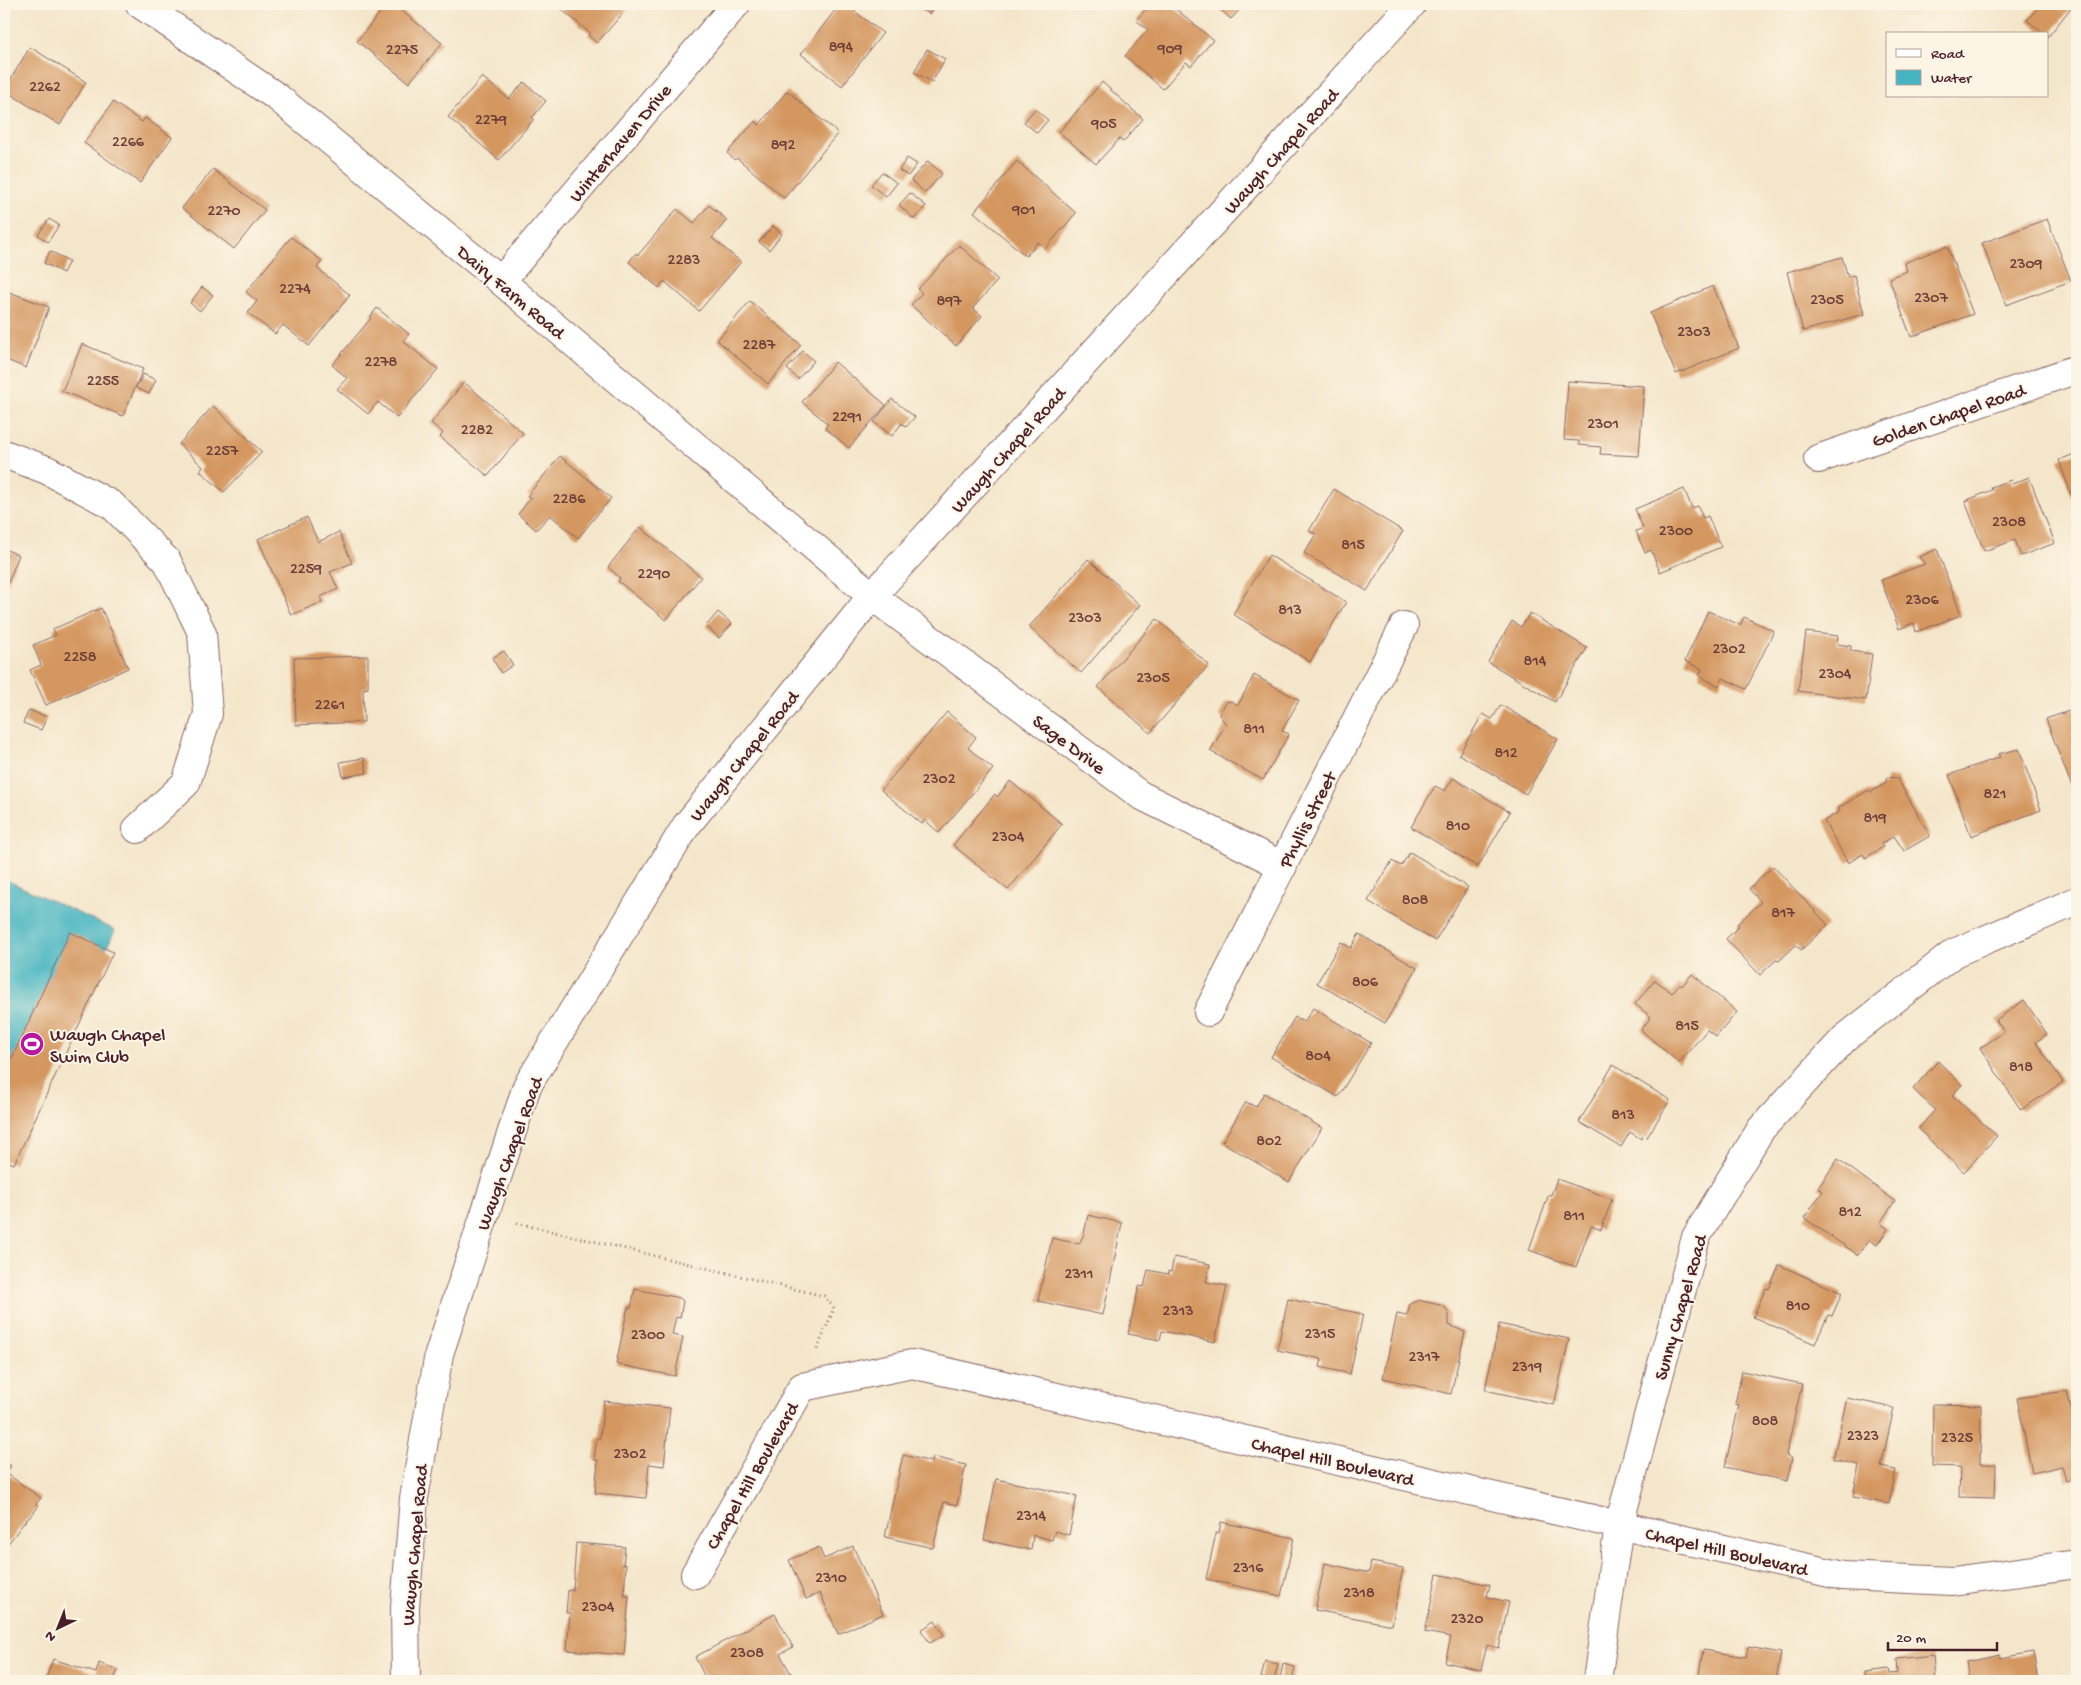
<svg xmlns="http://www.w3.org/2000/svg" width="2081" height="1685" font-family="'Gochi Hand',sans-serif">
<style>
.water{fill:#47b5c1;stroke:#486a76}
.building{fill:#d49761}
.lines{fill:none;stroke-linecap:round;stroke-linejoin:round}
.street-casing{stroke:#866563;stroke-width:30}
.secondary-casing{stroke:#866563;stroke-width:30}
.path{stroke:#866563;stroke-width:3;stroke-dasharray:1 4;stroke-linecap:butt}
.street{stroke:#fff;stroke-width:28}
.secondary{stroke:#fff;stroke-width:28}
.labels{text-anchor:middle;stroke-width:4;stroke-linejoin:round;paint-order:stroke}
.number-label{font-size:16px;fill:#6c3d38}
.street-label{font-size:19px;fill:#4a1f2b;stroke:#fcf5e5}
.poi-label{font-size:19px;fill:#4a1f2b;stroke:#fcf5e5;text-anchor:start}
</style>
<rect width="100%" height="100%" fill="#fcf5e5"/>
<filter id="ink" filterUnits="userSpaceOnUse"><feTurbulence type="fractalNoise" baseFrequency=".02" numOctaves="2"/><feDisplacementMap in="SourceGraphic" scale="10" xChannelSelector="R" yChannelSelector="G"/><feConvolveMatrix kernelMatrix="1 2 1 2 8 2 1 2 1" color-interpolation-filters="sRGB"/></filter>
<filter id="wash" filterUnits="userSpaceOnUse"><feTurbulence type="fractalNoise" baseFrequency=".0096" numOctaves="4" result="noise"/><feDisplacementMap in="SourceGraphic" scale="20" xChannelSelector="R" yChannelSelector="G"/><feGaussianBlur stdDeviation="1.12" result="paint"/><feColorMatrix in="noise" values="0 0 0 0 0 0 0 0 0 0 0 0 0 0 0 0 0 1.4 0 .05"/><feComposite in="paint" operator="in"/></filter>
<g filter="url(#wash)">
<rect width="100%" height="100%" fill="#f4e6cb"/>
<!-- water -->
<path class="water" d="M4 879 115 930 6 1160 4 1159Z"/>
<g id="blocks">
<!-- building -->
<path class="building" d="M387 4H393L442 43 409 83 357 41Z
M555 4H631L597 43 588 35 590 33Z
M840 4H845L883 33 842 86 801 54Z
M910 4H935L930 14Z
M1150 4H1170L1213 40 1191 66 1186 62 1163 89 1125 56 1148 30 1136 20Z
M1214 4H1245L1231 19Z
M2041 4H2074L2047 38V34H2044L2027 20Z
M30 47 86 82 60 125 4 90Z
M927 49 945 59 932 82 914 72Z
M482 77 509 99 524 82 546 101 532 118 534 119 499 160 448 117Z
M1102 82 1143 119 1123 142 1119 139 1096 164 1059 132Z
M787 91 838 133 784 198 737 158 735 160 727 153 755 121 759 125Z
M113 102 142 122 145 118 172 137 140 183 84 143Z
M1035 109 1048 120 1037 133 1024 122Z
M907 158 917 164 908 176 899 170Z
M928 161 942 174 925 193 911 180Z
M1017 161 1076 213 1045 249 1038 242 1026 256 974 212Z
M213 169 265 210 234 249 182 208Z
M882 172 897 183 886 197 871 185Z
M910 193 926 206 914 219 899 205Z
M709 205 727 220 712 238 741 262 699 311 664 281 659 288 629 262 636 253 638 255 677 209 694 223Z
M49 219 59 225 48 242 38 235Z
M2047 219 2071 281 2006 305 1982 243Z
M773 226 782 234 769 250 759 242Z
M291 237 322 261 317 268 350 295 309 346 283 325 275 334 248 313 257 301 246 292Z
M959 245 998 280 973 308 982 316 956 346 911 305 922 293 918 289Z
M1947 246 1973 314 1911 337 1889 278 1907 271 1904 263Z
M50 251 69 261 63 273 44 263Z
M1842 257 1848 277 1854 275 1864 314 1803 331 1787 272Z
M1713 286 1739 348 1676 374 1650 313Z
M202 287 213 295 200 311 190 303Z
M4 290 49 307 26 368 4 359Z
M750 301 801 345 768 384 717 340Z
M377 308 409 334 403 341 438 369 397 418 378 402 368 414 337 389 347 378 332 365 371 318 370 317Z
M82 344 143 369 123 416 62 391Z
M803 351 814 361 798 379 787 369Z
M835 362 886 405 849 448 825 428 828 424 802 402Z
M143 374 156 380 149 394 136 388Z
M1568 381 1644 386 1639 456 1600 454 1601 447 1579 445V441L1564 440Z
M464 382 523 433 488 476 440 437 443 433 431 423Z
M892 399 915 417 906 427 902 423 892 436 874 422Z
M213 406 262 452 224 492 200 471 203 467 179 444Z
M2077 453V505L2075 506 2059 460Z
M560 456 611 498 578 538 550 515 536 530 518 514 531 498 527 496Z
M2029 477 2055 543 2021 556 2015 540 1984 551 1965 501 1992 490 1991 487 2005 482 2011 480 2012 484Z
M1334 489 1403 531 1367 591 1304 553 1316 534 1309 531Z
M1684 489 1692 508 1698 506 1703 518 1708 516 1721 547 1660 572 1651 550 1645 553 1636 531 1643 528 1635 509Z
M307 517 318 542 339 532 352 563 330 572 338 589 320 597 322 602 291 615 258 539Z
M640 527 701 577 666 620 618 581 620 578 608 567Z
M4 549 19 555 4 593Z
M1937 549 1961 615 1918 631 1916 632 1914 623 1899 629 1881 580 1925 564 1919 557Z
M1269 555 1346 602 1310 662 1233 614Z
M1088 559 1140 605 1081 673 1029 627Z
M101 608 128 668 46 705 30 670 41 665 33 645 56 635 53 629Z
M1708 611 1740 625 1744 617 1774 631 1746 689 1723 678 1719 686 1699 676 1702 669 1685 661Z
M718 612 732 624 719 638 706 626Z
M1530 613 1587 648 1555 702 1488 662 1512 621 1521 627Z
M1157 619 1209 665 1150 733 1098 687Z
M1806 632 1838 636 1837 644 1851 646V651L1872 654 1866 700 1798 691Z
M504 651 513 665 501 673 492 658Z
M368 656V688L363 689 364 722 296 725 294 658Z
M1254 675 1299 700 1282 731 1289 734 1263 780 1210 751 1226 724 1219 715 1226 702 1231 701 1238 705Z
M1501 705 1558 739 1526 794 1459 754 1483 714 1492 719Z
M2075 709 2077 716V785L2072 787 2046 719Z
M29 710 47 717 41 730 23 723Z
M947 712 976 737 968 748 993 769 939 833 925 820 922 824 881 790Z
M2019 749 2041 810 1971 836 1949 775 2000 757 1998 754Z
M364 758 367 773 343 777 340 762Z
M1887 777 1897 778 1930 836 1904 851 1894 836 1881 844 1883 847 1865 858 1863 854 1848 863 1824 821 1840 811 1838 808 1869 790 1871 792 1885 784Z
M1453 778 1510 812 1478 867 1411 827 1435 786 1445 791Z
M1010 781 1062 824 1008 890 953 845 995 794 997 797Z
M1410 852 1468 887 1435 941 1368 901 1392 861 1401 866Z
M1773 866 1828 925 1801 950 1796 945 1779 961 1776 960 1760 975 1726 939 1739 926 1737 924 1761 902 1749 889Z
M70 932 113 952 14 1164 4 1160V1075Z
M1359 934 1417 968 1385 1023 1317 983 1341 942 1351 948Z
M1692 974 1737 1012 1716 1037 1707 1030 1679 1063 1641 1030 1651 1017 1635 1004 1655 980 1672 993 1679 984 1682 986Z
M2024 1000 2047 1034 2036 1042 2063 1082 2021 1110 1980 1048 2004 1032 1996 1020Z
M1313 1008 1371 1043 1338 1097 1271 1057 1295 1017 1304 1022Z
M1938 1061 1962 1085 1952 1095 1997 1136 1964 1172 1918 1129 1935 1110 1913 1089Z
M1613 1065 1670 1100 1646 1139 1643 1136 1641 1139 1630 1132 1621 1147 1579 1122Z
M1264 1093 1322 1128 1289 1182 1222 1142 1246 1102 1256 1107Z
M1838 1159 1895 1201 1880 1223 1888 1229 1877 1245 1869 1240 1858 1255 1804 1218 1823 1191 1818 1188Z
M1557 1179 1612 1199 1601 1230 1591 1226 1576 1267 1529 1250 1549 1194 1551 1195Z
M1088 1215 1122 1223 1103 1315 1038 1301 1052 1238 1079 1244 1084 1234Z
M1174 1257 1210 1264 1206 1282 1227 1286 1215 1342 1162 1331 1160 1340 1128 1334 1139 1286 1144 1287 1148 1270 1168 1274V1271L1171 1272Z
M1779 1265 1842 1293 1832 1316 1828 1315 1815 1344 1753 1317 1766 1288 1769 1289Z
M635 1289 680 1298 683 1301 680 1318 676 1317 672 1335 683 1337 675 1376 616 1364 628 1307 631 1308Z
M1288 1299 1363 1314 1350 1374 1320 1367 1322 1359 1277 1350Z
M1418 1300 1444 1306 1449 1314V1325L1465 1332 1451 1394 1383 1378 1397 1314 1407 1316 1410 1304Z
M1499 1324 1569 1339 1554 1405 1485 1390Z
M1742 1371 1802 1384 1786 1455 1792 1458 1787 1481 1725 1467 1739 1405 1735 1404Z
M2067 1391 2077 1435V1478L2066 1481 2062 1466 2032 1473 2017 1398Z
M1847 1398 1894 1408 1881 1467 1896 1470 1889 1504 1853 1497 1859 1465 1833 1459Z
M604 1401 670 1408 664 1466 649 1464 646 1498 595 1493 598 1460H594L596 1445 597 1438H600Z
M1933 1404 1981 1405 1980 1464H1996L1995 1498 1959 1497 1960 1467 1932 1466Z
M903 1455 932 1462 933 1457 966 1465 957 1505 944 1502 933 1548 885 1537Z
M4 1460 11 1466 6 1473 41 1498 36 1504 38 1507 30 1517 26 1520 4 1549Z
M996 1479 1077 1496 1069 1535 1055 1531 1052 1540 1033 1535 1031 1550 984 1540Z
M1221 1522 1294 1538 1281 1596 1206 1579 1216 1533H1219Z
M576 1543 625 1547 623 1565 626 1564 624 1596H629L624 1655 567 1650 570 1613H566L568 1590 573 1591Z
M853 1546 883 1614 838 1634 820 1593 806 1599 789 1560 819 1547 824 1559Z
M1371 1562 1403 1568 1392 1625 1315 1610 1325 1563 1369 1573Z
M1437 1574 1490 1585 1487 1597 1509 1602 1499 1648 1487 1645 1481 1670 1445 1662 1451 1637 1425 1632Z
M775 1614 793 1647 780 1654 794 1679 790 1681H707L695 1657Z
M935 1621 944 1635 930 1643 921 1630Z
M1748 1647 1781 1653 1776 1681H1698L1703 1650 1746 1657Z
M2033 1652 2038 1681H1969L1966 1661 2000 1654 2001 1658Z
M1933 1655 1935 1681H1865L1864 1672 1889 1669 1890 1674 1898 1673 1897 1659Z
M53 1659 96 1673 99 1663 118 1670 114 1679 120 1681H45Z
M1265 1661 1278 1664 1274 1681 1261 1678Z
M1283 1664 1295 1667 1292 1681 1280 1679Z"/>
</g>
</g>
<g filter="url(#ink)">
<use href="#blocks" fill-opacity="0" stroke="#866563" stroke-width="1"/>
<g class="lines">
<!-- street casing -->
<g class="street-casing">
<path id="street" d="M140 4 277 97 501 281 872 596 1140 795 1283 866
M501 281 736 4
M4 454 47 470 112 505 167 561 202 633 208 714 186 783 137 829
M1818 459 2077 369
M1208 1012 1404 626
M695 1574 802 1387 912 1364 1843 1576 1953 1581 2077 1564
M1597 1681 1619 1525 1696 1237 1761 1129 1845 1038 1954 953 2077 901"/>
</g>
<!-- secondary casing -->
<g class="secondary-casing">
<path id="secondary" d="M406 1681 405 1607 414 1498 439 1354 527 1086 686 826 872 596 1412 4"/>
</g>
<!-- path -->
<path class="path" d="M517 1223 824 1296 834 1308 817 1350"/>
<!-- street -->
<use href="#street" class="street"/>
<!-- secondary -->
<use href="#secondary" class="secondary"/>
</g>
</g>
<!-- icons -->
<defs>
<g id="stadium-disc" transform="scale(1.25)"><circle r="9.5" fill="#b5179e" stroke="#fcf5e5"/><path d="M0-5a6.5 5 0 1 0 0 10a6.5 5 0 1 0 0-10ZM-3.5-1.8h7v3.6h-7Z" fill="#fff"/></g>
</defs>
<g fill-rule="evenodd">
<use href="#stadium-disc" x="32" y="1044"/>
</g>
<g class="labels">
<!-- number labels -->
<g class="number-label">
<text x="841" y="51">894</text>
<text x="1170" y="53">909</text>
<text x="402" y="54">2275</text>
<text x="45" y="91">2262</text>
<text x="491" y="124">2279</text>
<text x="1104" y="128">905</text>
<text x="128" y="146">2266</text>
<text x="783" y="149">892</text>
<text x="1024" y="214">901</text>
<text x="224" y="215">2270</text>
<text x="684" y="264">2283</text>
<text x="2026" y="268">2309</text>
<text x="295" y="293">2274</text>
<text x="1931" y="302">2307</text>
<text x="1827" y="304">2305</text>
<text x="949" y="305">897</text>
<text x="1694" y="336">2303</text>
<text x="759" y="349">2287</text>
<text x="381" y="366">2278</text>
<text x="103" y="385">2255</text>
<text x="847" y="421">2291</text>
<text x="1603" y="428">2301</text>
<text x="477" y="434">2282</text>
<text x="222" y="455">2257</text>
<text x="569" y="503">2286</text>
<text x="2009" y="526">2308</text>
<text x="1676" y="535">2300</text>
<text x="1353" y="549">815</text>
<text x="306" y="573">2259</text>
<text x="654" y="578">2290</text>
<text x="1922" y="604">2306</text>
<text x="1290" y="614">813</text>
<text x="1085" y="622">2303</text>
<text x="1729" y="653">2302</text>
<text x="80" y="661">2258</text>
<text x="1535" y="665">814</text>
<text x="1835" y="678">2304</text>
<text x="1153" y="682">2305</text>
<text x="330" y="709">2261</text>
<text x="1254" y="733">811</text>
<text x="1506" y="757">812</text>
<text x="939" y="783">2302</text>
<text x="1995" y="798">821</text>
<text x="1875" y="822">819</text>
<text x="1458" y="830">810</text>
<text x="1008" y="841">2304</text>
<text x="1415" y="904">808</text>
<text x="1783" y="917">817</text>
<text x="1365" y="986">806</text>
<text x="1687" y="1030">815</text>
<text x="1318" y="1060">804</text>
<text x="2021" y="1071">818</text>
<text x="1623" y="1119">813</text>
<text x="1269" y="1145">802</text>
<text x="1850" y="1216">812</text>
<text x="1574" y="1220">811</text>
<text x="1079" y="1278">2311</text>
<text x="1798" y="1310">810</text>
<text x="1178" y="1315">2313</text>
<text x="1320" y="1338">2315</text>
<text x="648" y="1339">2300</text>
<text x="1424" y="1361">2317</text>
<text x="1527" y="1371">2319</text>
<text x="1765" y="1425">808</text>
<text x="1863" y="1440">2323</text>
<text x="1957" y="1442">2325</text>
<text x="630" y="1458">2302</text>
<text x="1031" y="1520">2314</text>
<text x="1248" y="1572">2316</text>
<text x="831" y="1582">2310</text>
<text x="1359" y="1597">2318</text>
<text x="598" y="1611">2304</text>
<text x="1467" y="1623">2320</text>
<text x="747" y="1657">2308</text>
</g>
<!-- street labels -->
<g class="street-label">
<text transform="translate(619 142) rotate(-50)" y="7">Winterhaven Drive</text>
<text transform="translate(1280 150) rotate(-48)" y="7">Waugh Chapel Road</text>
<text transform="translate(512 291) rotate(40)" y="7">Dairy Farm Road</text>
<text transform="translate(1948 414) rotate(-19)" y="7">Golden Chapel Road</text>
<text transform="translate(1007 449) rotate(-48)" y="7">Waugh Chapel Road</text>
<text transform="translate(1070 743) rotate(37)" y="7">Sage Drive</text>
<text transform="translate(743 755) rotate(-51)" y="7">Waugh Chapel Road</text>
<text transform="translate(1306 819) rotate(-63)" y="7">Phyllis Street</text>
<text transform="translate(508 1153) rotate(-70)" y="7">Waugh Chapel Road</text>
<text transform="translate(1679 1307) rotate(-74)" y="7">Sunny Chapel Road</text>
<text transform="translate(1333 1460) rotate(13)" y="7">Chapel Hill Boulevard</text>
<text transform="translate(751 1475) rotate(-60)" y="7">Chapel Hill Boulevard</text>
<text transform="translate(413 1545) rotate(-85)" y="7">Waugh Chapel Road</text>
<text transform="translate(1727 1550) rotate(13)" y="7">Chapel Hill Boulevard</text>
</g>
<!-- poi labels -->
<g class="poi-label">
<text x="50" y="1040">Waugh Chapel<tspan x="50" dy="22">Swim Club</tspan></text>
</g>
</g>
<!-- margin -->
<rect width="2081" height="1685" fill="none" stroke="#fcf5e5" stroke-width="20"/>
<!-- legend -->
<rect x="1886" y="32" width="162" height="65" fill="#fcf5e5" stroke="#b59f9b"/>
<rect x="1896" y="49" width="25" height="8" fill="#ffffff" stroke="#b59f9b"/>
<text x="1931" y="58" font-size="15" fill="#4a1f2b">Road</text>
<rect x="1896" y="70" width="25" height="15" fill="#47b5c1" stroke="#b59f9b"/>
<text x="1931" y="82" font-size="15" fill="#4a1f2b">Water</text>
<!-- north arrow -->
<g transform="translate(58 1628) rotate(223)" stroke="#fcf5e5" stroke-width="4" paint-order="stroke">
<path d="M0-4L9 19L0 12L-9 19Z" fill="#4a1f2b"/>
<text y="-8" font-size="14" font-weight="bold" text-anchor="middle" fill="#4a1f2b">N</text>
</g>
<!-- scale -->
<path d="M1888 1642v8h109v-8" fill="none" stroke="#4a1f2b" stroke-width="2.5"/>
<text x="1896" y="1642" font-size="15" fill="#4a1f2b" stroke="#fcf5e5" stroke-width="4" paint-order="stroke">20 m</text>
</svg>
